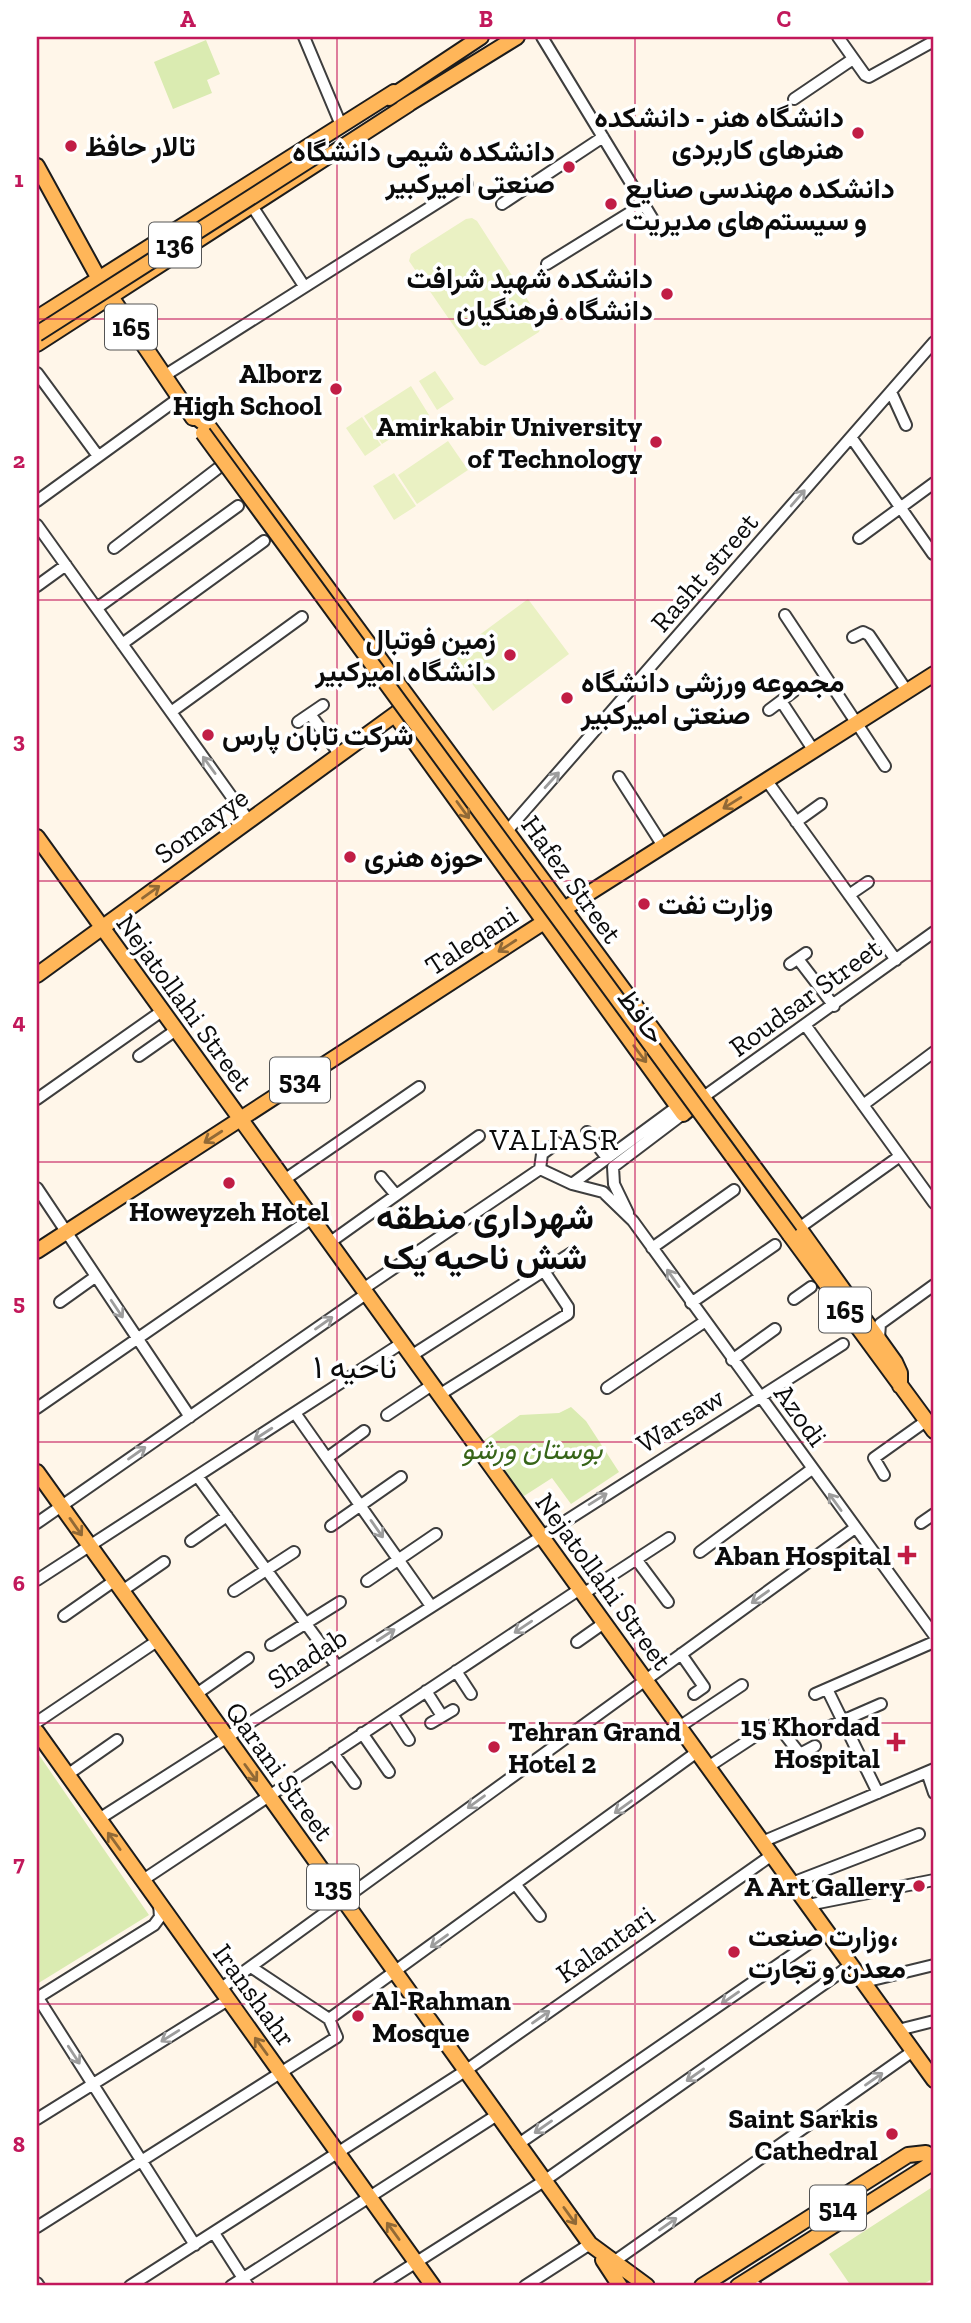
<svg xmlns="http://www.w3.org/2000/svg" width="971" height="2323" font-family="'Zilla Slab',Vazirmatn,serif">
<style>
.green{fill:#daebb1}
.pitch{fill:#eaf1c3}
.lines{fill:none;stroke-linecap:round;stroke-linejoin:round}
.minor-casing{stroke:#3e3e3e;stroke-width:14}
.major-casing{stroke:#1c1c1c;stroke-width:18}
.minor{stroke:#fff;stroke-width:10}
.major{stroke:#ffb659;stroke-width:14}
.major-bridge-casing{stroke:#1c1c1c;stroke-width:18;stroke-linecap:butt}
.major-bridge{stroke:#ffb659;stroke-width:14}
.oneway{stroke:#9d9d9d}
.oneway2{stroke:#916936}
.grid{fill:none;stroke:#c2185b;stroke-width:2;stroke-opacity:0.55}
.poi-dot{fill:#c11d45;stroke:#fff;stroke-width:2.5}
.labels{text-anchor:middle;stroke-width:7;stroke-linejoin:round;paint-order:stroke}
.shield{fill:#fff;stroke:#545454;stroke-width:2}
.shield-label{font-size:26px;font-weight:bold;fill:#0b0b0b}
.poi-label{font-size:28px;font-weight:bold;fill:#0b0b0b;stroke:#fff;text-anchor:end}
.street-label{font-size:28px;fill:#0b0b0b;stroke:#fff}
.park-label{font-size:28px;font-style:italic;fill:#376519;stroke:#fff}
.neighbourhood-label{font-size:30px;letter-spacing:2px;fill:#0b0b0b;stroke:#fff}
.quarter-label{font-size:32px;fill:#0b0b0b;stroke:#fff}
.district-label{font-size:35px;font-weight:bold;fill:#0b0b0b;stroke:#fff}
.neatline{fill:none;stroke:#c2185b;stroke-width:2.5}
.grid-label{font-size:23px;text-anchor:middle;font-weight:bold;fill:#c2185b}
</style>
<rect width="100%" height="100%" fill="#fff6e9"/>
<!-- green -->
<path class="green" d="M206 40 220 74 207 80 212 93 173 109 154 62Z
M571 1407 586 1421 619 1472 571 1504 552 1478 524 1496 483 1441 520 1415 559 1413Z
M37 1752 149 1915 37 1984Z
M934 2186V2278L920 2286H851L829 2254Z"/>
<!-- pitch -->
<path class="pitch" d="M472 218 477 221 542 322 539 332 485 366 480 364 409 261 411 254 466 219Z
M435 371 454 399 437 410 419 381Z
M411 386 429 415 382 444 364 416Z
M362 417 381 445 365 456 346 428Z
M448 441 468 470 417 504 398 475Z
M394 473 416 506 394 520 373 486Z
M528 599 569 654 493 711 451 656Z"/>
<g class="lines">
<!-- minor casing -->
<g class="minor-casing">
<path id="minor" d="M304 37 341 125
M542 37 660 231
M838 37 865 75 869 77 934 41
M794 99 853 59
M502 204 603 137
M252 206 304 286
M547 264 644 204
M37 373 98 456
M164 376 467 184
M891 392 906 425
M851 437 933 554
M37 501 179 398
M37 525 249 821
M859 538 934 483
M114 548 217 469
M37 586 66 565
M97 608 238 506
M785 615 885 766
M853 637 863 632 869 635 907 691
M122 644 264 541
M781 701 814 751
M769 710 793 692
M171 712 302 617
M310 714 340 755
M298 722 323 705
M619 777 663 846
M767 781 896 960
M796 822 821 804
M507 831 934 342
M849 895 868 882
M798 959 834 1006
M790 964 806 953
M806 1026 934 1203
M139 1056 176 1030
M702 1098 934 932
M37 1099 162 1011
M863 1105 934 1052
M587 1132 607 1158
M540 1169 542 1154 557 1143
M381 1177 396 1195
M284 1180 419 1087
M572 1184 678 1106
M37 1188 190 1417
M628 1213 614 1184 613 1167 683 1114
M799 1228 900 1156
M329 1243 479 1136
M652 1248 734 1190
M363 1289 540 1169 572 1184 603 1192 633 1221 934 1635
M794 1299 811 1287
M60 1302 95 1277
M691 1303 775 1245
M879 1338 880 1324 934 1285
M411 1356 573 1252
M732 1360 775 1329
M607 1388 704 1322
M439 1395 568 1314V1307L544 1271
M37 1408 312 1218
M295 1413 431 1606
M387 1415 432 1385
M327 1458 364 1431
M884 1475 874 1458 926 1421
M198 1477 337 1666
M37 1523 366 1294
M921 1523 934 1514
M331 1526 401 1477
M191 1541 227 1516
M700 1552 812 1469
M636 1559 668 1602
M37 1580 402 1343
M367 1581 436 1534
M122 1591 164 1562
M234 1591 294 1552
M583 1594 669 1538
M64 1616 114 1581
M577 1642 604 1623
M271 1645 340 1602
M681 1654 704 1687 694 1694
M456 1671 471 1694
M827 1689 878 1793
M426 1691 442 1716
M815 1694 934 1642
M195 1695 248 1658
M392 1714 409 1740
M37 1722 157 1641
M431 1723 453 1710
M679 1727 742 1685
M826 1728 881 1704
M362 1733 389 1772
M333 1753 355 1783
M708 1767 772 1725 779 1727 800 1754 815 1746
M927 1772 934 1793
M67 1775 117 1740
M99 1819 843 1344
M762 1842 934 1769
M143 1880 580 1589
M792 1883 919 1834
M516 1885 540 1916
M808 1905 934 1880
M251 1967 329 2019
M864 1982 934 1965
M220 1989 855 1528
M37 1998 154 1925 160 1917 159 1904
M38 1998 195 2245
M898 2030 934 2021
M37 2119 228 2000
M517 2145 827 1931
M37 2227 337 2037 329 2019 336 2014 697 1752
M214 2233 248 2286
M612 2263 913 2051
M37 2283 39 2286
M754 2285 756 2286
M130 2286 465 2071 772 1855
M231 2286 497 2115
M379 2286 544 2181 851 1965
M525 2286 590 2244"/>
</g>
<!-- major casing -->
<g class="major-casing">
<path id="major" d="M389 98 481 37
M402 108 517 37
M37 166 99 279 193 418
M37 318 394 92
M37 344 409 104
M188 411 209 427 799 1228 895 1362 900 1373V1386
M395 715 683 1114 702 1098
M37 837 934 2080
M37 975 401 710
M790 1235 934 1431
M37 1251 564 909 934 674
M37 1472 590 2244 647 2286
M37 1732 433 2286
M603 2260 620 2286
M702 2286 908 2155 926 2153
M738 2286 934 2162"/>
</g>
<!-- minor -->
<use href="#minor" class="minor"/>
<!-- major -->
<use href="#major" class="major"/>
<!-- major-bridge casing -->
<g class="major-bridge-casing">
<path id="major-bridge" d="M37 334 314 157
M203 433 790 1235"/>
</g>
<!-- major-bridge -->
<use href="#major-bridge" class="major-bridge"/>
</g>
<!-- one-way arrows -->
<defs><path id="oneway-shaft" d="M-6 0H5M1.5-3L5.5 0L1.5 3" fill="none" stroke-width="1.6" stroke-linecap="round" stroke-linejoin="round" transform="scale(1.75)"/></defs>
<g class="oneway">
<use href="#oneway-shaft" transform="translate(798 498) rotate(-49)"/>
<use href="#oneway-shaft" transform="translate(209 765) rotate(-126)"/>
<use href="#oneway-shaft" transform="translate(552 780) rotate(-48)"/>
<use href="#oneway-shaft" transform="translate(673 1278) rotate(-125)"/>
<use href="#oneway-shaft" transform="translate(117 1309) rotate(56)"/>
<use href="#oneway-shaft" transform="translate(324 1323) rotate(-35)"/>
<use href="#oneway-shaft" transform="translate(263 1434) rotate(147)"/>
<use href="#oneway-shaft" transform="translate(137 1453) rotate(-35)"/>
<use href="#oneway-shaft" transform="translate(598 1499) rotate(-32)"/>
<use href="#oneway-shaft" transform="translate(835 1502) rotate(-126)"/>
<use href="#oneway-shaft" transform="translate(377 1529) rotate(55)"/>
<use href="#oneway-shaft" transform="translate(760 1597) rotate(144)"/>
<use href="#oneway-shaft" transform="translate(523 1627) rotate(146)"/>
<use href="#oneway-shaft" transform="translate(386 1635) rotate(-33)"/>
<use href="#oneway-shaft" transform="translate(476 1802) rotate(144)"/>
<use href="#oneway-shaft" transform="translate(623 1807) rotate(144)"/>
<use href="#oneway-shaft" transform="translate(439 1941) rotate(144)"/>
<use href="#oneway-shaft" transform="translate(730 1998) rotate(145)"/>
<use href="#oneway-shaft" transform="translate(541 2017) rotate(-35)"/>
<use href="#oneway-shaft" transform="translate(170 2036) rotate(148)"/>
<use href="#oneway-shaft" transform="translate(74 2055) rotate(57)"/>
<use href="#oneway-shaft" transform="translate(695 2075) rotate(145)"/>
<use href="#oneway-shaft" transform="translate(874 2079) rotate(-35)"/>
<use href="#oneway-shaft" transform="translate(543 2127) rotate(145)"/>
<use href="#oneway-shaft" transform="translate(668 2224) rotate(-35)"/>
</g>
<g class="oneway2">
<use href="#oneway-shaft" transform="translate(732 803) rotate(148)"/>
<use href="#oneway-shaft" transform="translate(463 810) rotate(54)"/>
<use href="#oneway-shaft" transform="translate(151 892) rotate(-36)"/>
<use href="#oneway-shaft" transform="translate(507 946) rotate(147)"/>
<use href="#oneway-shaft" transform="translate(640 1054) rotate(53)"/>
<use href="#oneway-shaft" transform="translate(213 1137) rotate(147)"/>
<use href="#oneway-shaft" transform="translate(76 1527) rotate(55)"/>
<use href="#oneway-shaft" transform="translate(251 1773) rotate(54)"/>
<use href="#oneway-shaft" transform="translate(114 1841) rotate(-126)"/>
<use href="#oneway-shaft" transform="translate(261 2046) rotate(-126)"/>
<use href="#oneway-shaft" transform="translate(570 2216) rotate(54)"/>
<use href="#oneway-shaft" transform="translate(393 2231) rotate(-126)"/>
</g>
<!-- grid -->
<path class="grid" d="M337 37V2286M635 37V2286M37 319H934M37 600H934M37 881H934M37 1162H934M37 1442H934M37 1723H934M37 2004H934"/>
<!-- markers -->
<g class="poi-dot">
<circle cx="858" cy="133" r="7"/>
<circle cx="71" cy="146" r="7"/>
<circle cx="569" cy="167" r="7"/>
<circle cx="611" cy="204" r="7"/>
<circle cx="667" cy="294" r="7"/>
<circle cx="336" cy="389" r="7"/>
<circle cx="656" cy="442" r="7"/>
<circle cx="510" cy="655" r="7"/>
<circle cx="567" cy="698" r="7"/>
<circle cx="208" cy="735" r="7"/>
<circle cx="350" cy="857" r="7"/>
<circle cx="644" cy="904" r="7"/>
<circle cx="229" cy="1183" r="7"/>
<path d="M903.5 1544.5h7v7h7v7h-7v7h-7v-7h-7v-7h7z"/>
<path d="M892.5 1731.5h7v7h7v7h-7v7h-7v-7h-7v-7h7z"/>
<circle cx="494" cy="1747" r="7"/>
<circle cx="919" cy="1886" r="7"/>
<circle cx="734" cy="1952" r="7"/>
<circle cx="358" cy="2016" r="7"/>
<circle cx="892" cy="2134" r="7"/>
</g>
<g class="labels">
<!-- shield labels -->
<g class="shield">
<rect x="149" y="222.5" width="52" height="45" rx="5"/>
<rect x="105" y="304.5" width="52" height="45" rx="5"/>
<rect x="270" y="1057.5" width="60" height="45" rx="5"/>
<rect x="819" y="1287.5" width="52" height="45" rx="5"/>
<rect x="307" y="1864.5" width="52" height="45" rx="5"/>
<rect x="810" y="2185.5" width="56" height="45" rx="5"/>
</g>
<g class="shield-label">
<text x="175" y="254">136</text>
<text x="131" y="336">165</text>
<text x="300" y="1089">534</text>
<text x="845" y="1319">165</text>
<text x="333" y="1896">135</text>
<text x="838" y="2217">514</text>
</g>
<!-- poi labels -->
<g class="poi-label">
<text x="844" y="127">دانشگاه هنر - دانشکده<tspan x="844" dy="32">هنرهای کاربردی</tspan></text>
<text x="85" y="156" text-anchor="start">تالار حافظ</text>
<text x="555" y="161">دانشکده شیمی دانشگاه<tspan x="555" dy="32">صنعتی امیرکبیر</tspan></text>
<text x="625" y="198" text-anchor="start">دانشکده مهندسی صنایع<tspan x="625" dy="32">و سیستم‌های مدیریت</tspan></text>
<text x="653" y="288">دانشکده شهید شرافت<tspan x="653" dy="32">دانشگاه فرهنگیان</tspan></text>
<text x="322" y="383">Alborz<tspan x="322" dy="32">High School</tspan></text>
<text x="642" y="436">Amirkabir University<tspan x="642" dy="32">of Technology</tspan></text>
<text x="496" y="649">زمین فوتبال<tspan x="496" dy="32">دانشگاه امیرکبیر</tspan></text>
<text x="581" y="692" text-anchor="start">مجموعه ورزشی دانشگاه<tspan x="581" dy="32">صنعتی امیرکبیر</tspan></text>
<text x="222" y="745" text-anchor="start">شرکت تابان پارس</text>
<text x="364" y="867" text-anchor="start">حوزه هنری</text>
<text x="658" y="914" text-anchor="start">وزارت نفت</text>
<text x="229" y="1221" text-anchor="middle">Howeyzeh Hotel</text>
<text x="891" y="1565">Aban Hospital</text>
<text x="880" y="1736">15 Khordad<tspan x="880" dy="32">Hospital</tspan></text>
<text x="508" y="1741" text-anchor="start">Tehran Grand<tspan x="508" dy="32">Hotel 2</tspan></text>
<text x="905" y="1896">A Art Gallery</text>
<text x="748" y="1946" text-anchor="start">وزارت صنعت،<tspan x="748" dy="32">معدن و تجارت</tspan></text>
<text x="372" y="2010" text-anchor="start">Al-Rahman<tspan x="372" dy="32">Mosque</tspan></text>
<text x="878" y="2128">Saint Sarkis<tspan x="878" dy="32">Cathedral</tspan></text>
</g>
<!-- street labels -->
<g class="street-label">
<text transform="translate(704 572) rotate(-49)" y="10">Rasht street</text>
<text transform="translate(201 825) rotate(-36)" y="10">Somayye</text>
<text transform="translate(572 879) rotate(54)" y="10">Hafez Street</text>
<text transform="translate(471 940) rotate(-33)" y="10">Taleqani</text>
<text transform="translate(805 997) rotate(-36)" y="10">Roudsar Street</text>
<text transform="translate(185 1002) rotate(54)" y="10">Nejatollahi Street</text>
<text transform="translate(642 1016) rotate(54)" y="10">حافظ</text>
<text transform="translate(801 1415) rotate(54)" y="10">Azodi</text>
<text transform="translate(680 1420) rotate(-32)" y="10">Warsaw</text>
<text transform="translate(604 1581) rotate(54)" y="10">Nejatollahi Street</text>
<text transform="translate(307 1658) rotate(-33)" y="10">Shadab</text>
<text transform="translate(280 1771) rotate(54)" y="10">Qarani Street</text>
<text transform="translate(605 1944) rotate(-35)" y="10">Kalantari</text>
<text transform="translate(255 1995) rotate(54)" y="10">Iranshahr</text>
</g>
<!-- park labels -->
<g class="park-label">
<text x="532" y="1459">بوستان ورشو</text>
</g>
<!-- neighbourhood labels -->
<g class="neighbourhood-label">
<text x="555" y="1150">VALIASR</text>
</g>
<!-- quarter labels -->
<g class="quarter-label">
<text x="355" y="1378">ناحیه ۱</text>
</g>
<!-- district labels -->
<g class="district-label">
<text x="485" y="1229">شهرداری منطقه<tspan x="485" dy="40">شش ناحیه یک</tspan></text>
</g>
</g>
<!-- border -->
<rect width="971" height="2323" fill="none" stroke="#ffffff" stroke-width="77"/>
<rect x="38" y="38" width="894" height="2246" class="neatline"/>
<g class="grid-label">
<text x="188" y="27">A</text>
<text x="486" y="27">B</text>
<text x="784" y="27">C</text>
<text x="19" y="187">1</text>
<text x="19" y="468">2</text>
<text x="19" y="748">3</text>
<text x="19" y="1029">4</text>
<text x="19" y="1310">5</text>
<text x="19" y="1591">6</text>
<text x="19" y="1871">7</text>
<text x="19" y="2152">8</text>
</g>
</svg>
